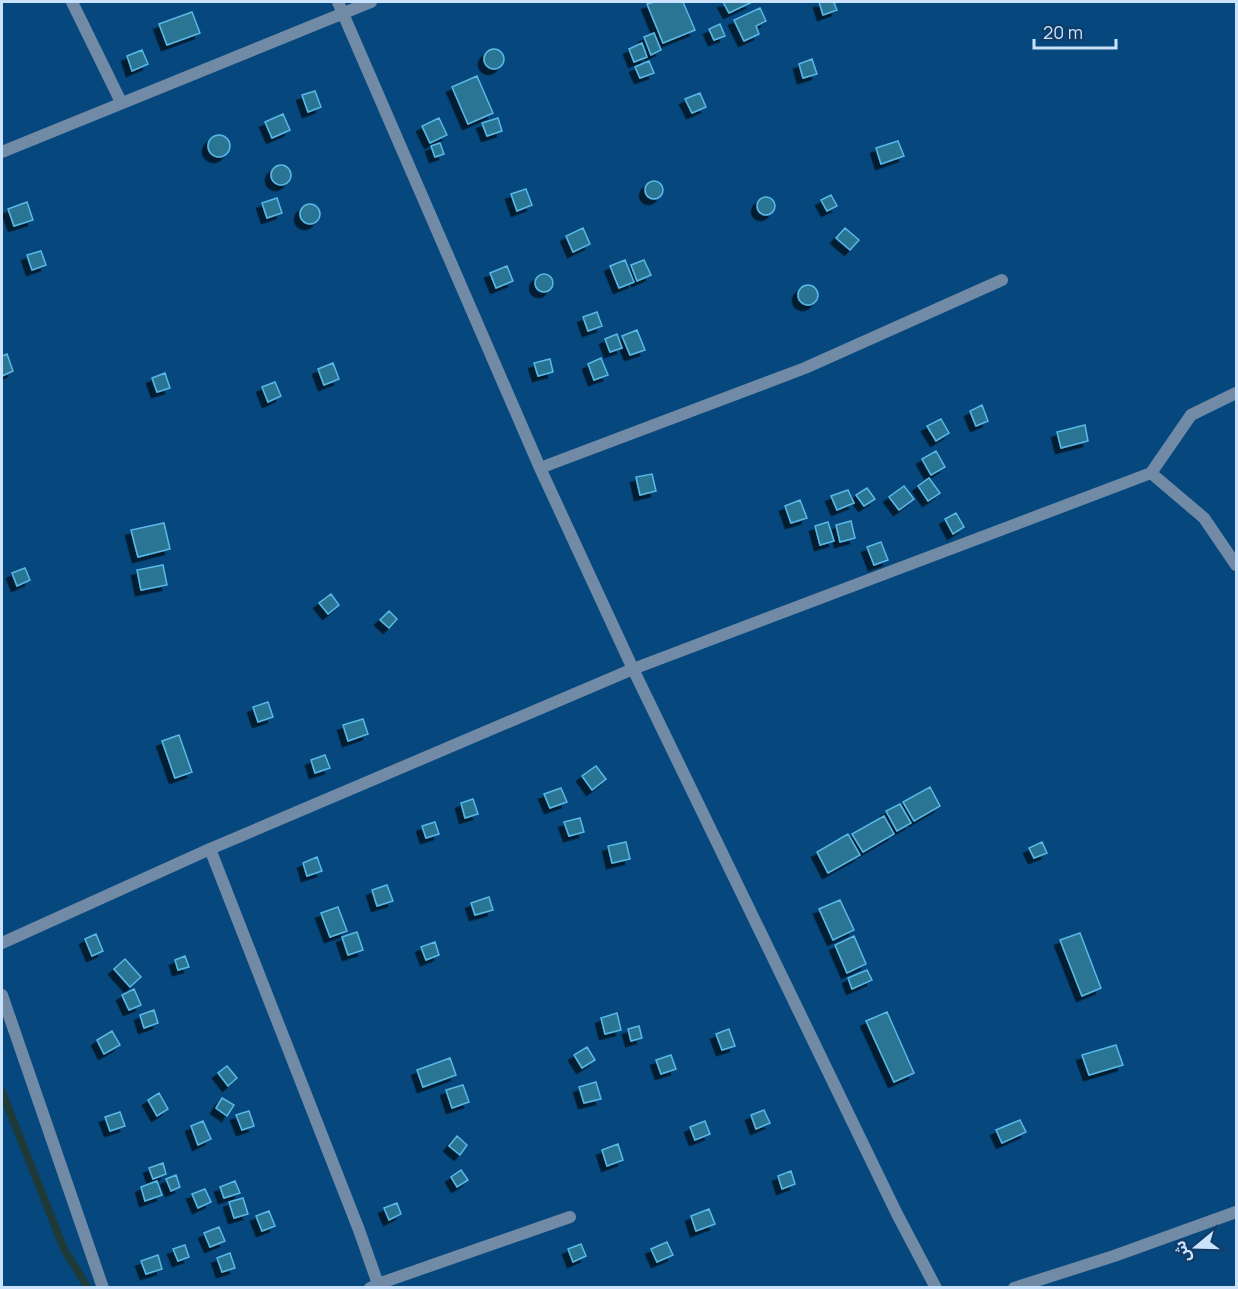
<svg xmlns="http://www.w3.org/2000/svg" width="1238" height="1289" font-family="Manrope,'Noto Sans Arabic',sans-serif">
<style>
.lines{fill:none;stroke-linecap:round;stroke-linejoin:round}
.stream{stroke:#1f3b39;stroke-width:8}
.building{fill:#2a7494;stroke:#5ab9e4;stroke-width:1.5;filter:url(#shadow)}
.street{stroke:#718aa5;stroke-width:12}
</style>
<defs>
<filter id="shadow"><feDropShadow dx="-5.5" dy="5.5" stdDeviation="0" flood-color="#0009"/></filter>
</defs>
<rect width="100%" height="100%" fill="#06487e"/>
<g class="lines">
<!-- stream -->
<path class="stream" d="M2 1092 64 1249 88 1288"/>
</g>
<!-- building -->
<path class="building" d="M654 2H683L695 30 663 43 647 4Z
M723 2H752L729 13Z
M819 2H838L834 3 837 10 823 15Z
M760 8 766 21 756 26 759 34 744 41 734 20Z
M192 12 200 33 167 45 159 24Z
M720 24 725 36 714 40 709 29Z
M654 33 661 50 651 55 644 37Z
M642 43 647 57 634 62 629 49Z
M484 59a10 10 0 1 1 20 0a10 10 0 1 1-20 0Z
M142 50 148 64 132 71 127 56Z
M812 59 817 74 803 78 799 64Z
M649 61 654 73 640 78 635 67Z
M477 76 493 113 468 124 452 87Z
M315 91 321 107 308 112 302 95Z
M700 93 706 107 692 113 685 99Z
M283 114 290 130 272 138 265 122Z
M439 118 447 135 430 143 422 126Z
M498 118 502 131 487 136 482 123Z
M208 146a11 11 0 1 1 22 0a11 11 0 1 1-22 0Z
M898 141 904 156 881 164 876 148Z
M440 143 444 154 435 157 431 146Z
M271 175a10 10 0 1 1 20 0a10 10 0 1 1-20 0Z
M645 190a9 9 0 1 1 18 0a9 9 0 1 1-18 0Z
M526 189 532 205 517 211 511 194Z
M831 195 837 206 827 211 821 200Z
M757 206a9 9 0 1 1 18 0a9 9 0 1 1-18 0Z
M277 198 282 213 267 218 262 203Z
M27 202 33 220 14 226 8 209Z
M300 214a10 10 0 1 1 20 0a10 10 0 1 1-20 0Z
M583 228 590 244 573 252 566 236Z
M845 228 859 240 850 250 836 238Z
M41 251 46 265 32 270 27 255Z
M625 260 634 282 619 288 610 266Z
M644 260 651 275 637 281 631 265Z
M507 266 513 281 496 288 490 273Z
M535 283a9 9 0 1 1 18 0a9 9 0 1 1-18 0Z
M798 295a10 10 0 1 1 20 0a10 10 0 1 1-20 0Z
M597 312 602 326 588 331 583 317Z
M637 330 645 350 630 355 622 336Z
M617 334 622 348 610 352 605 339Z
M7 354 13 371 2 376V356Z
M601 358 608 375 594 380 588 364Z
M550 359 553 372 538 376 534 363Z
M333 363 339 379 324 385 318 369Z
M165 373 170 388 157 392 152 378Z
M275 382 281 396 268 402 262 387Z
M982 405 988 421 976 426 970 411Z
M941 419 949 433 936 441 927 426Z
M1085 425 1088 441 1061 448 1057 432Z
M936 451 945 467 931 475 922 459Z
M652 474 656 491 640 495 636 477Z
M929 478 940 493 928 501 918 486Z
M904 486 914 499 899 510 889 497Z
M867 488 875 499 864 506 856 495Z
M848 490 854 503 837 510 831 496Z
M800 500 807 518 791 523 785 506Z
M956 513 964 527 953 534 945 519Z
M851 521 855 538 840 542 836 525Z
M828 522 834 541 820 545 815 526Z
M164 523 170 549 138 557 131 530Z
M881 542 888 560 874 565 867 547Z
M163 565 167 585 141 590 137 570Z
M25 568 30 580 17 586 12 573Z
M331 594 339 605 328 614 319 603Z
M389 611 397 619 389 628 380 620Z
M268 702 273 717 258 722 253 707Z
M363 719 368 734 348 741 343 725Z
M179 735 192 772 175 778 162 741Z
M325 755 330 768 315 773 311 760Z
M596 766 606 779 592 790 582 776Z
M930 787 940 806 914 821 903 802Z
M561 788 567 802 550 808 544 794Z
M473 799 478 814 465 818 461 803Z
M900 804 911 823 897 831 886 811Z
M884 816 894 834 863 852 852 834Z
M580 818 584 832 569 836 564 822Z
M435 822 439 834 426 838 422 826Z
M848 834 860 855 828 873 817 852Z
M626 842 630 859 612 863 608 846Z
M1042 842 1047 853 1034 858 1029 848Z
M317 857 322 871 307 876 303 863Z
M387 885 393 901 377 906 372 890Z
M489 897 493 910 475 915 471 903Z
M840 900 854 930 833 940 819 909Z
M338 907 347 931 330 937 321 913Z
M357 932 363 950 348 955 342 937Z
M1080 933 1101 988 1082 996 1060 940Z
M96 934 103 951 92 956 85 939Z
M854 936 866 964 847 973 835 945Z
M435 942 439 955 426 960 421 947Z
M185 956 189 967 178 970 175 960Z
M125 959 141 977 130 987 114 969Z
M867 970 872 980 852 989 848 978Z
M134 989 141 1005 129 1010 122 995Z
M154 1010 158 1023 144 1028 140 1015Z
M887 1012 914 1073 894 1082 866 1021Z
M617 1013 621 1030 605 1034 601 1018Z
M639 1026 642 1038 631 1041 628 1029Z
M729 1029 735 1046 722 1050 716 1034Z
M112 1031 120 1045 104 1054 97 1040Z
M1116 1045 1123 1065 1089 1075 1082 1055Z
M587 1047 595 1060 582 1068 574 1055Z
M671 1055 676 1069 661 1074 656 1060Z
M450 1058 456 1075 423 1087 417 1070Z
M227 1066 237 1078 228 1086 218 1073Z
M596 1082 601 1099 584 1103 579 1087Z
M463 1085 469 1102 452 1108 446 1090Z
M159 1093 168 1109 157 1116 148 1100Z
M222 1098 234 1105 227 1116 216 1108Z
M764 1110 770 1123 756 1129 751 1115Z
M249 1111 254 1126 242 1130 236 1115Z
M120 1112 125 1126 110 1131 105 1117Z
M1020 1120 1026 1132 1002 1143 996 1130Z
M203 1121 211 1139 198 1145 191 1126Z
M705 1121 710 1134 695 1140 690 1127Z
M457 1136 467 1145 460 1155 449 1146Z
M618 1144 623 1160 607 1166 602 1150Z
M163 1163 166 1174 153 1179 149 1168Z
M461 1170 468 1180 457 1187 451 1177Z
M791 1171 795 1184 782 1189 778 1176Z
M176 1175 180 1187 171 1191 166 1179Z
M157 1181 162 1195 145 1201 141 1187Z
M235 1181 240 1193 224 1198 220 1187Z
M205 1189 211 1202 198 1208 192 1194Z
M243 1198 248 1214 234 1218 229 1202Z
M397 1203 401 1214 389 1220 384 1208Z
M709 1209 715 1224 696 1231 691 1216Z
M269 1211 275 1226 262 1231 256 1216Z
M219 1227 225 1241 210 1247 204 1233Z
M667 1242 673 1255 657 1262 651 1249Z
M581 1244 586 1256 573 1262 568 1249Z
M185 1245 189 1257 178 1261 173 1249Z
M230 1253 235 1268 222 1272 217 1258Z
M158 1255 162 1269 146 1274 141 1261Z"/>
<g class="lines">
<!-- street -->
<path class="street" d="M72 2 121 102
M338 2 540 468 633 669 897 1214 936 1288
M2 152 371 2
M540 468 805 368 1002 280
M1151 473 1204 518 1236 565
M210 849 359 1230 378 1284 370 1288
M2 943 210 849 633 669 1151 473 1191 415 1236 393
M2 995 103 1288
M378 1284 570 1217
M1014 1288 1114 1256 1236 1212"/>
</g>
<!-- border -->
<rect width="1238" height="1289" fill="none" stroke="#cbe2fc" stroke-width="6"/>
<!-- north arrow -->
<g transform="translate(1196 1247) rotate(251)" stroke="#103d68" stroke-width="4.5" paint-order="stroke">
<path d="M0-4.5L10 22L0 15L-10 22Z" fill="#cbe2fc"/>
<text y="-9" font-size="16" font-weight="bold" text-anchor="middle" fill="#cbe2fc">ش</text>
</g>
<!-- scale -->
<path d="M1034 39v9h82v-9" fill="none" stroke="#cbe2fc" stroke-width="3"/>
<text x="1043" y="39" font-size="18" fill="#cbe2fc" stroke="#103d68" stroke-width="4.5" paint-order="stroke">20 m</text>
</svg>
